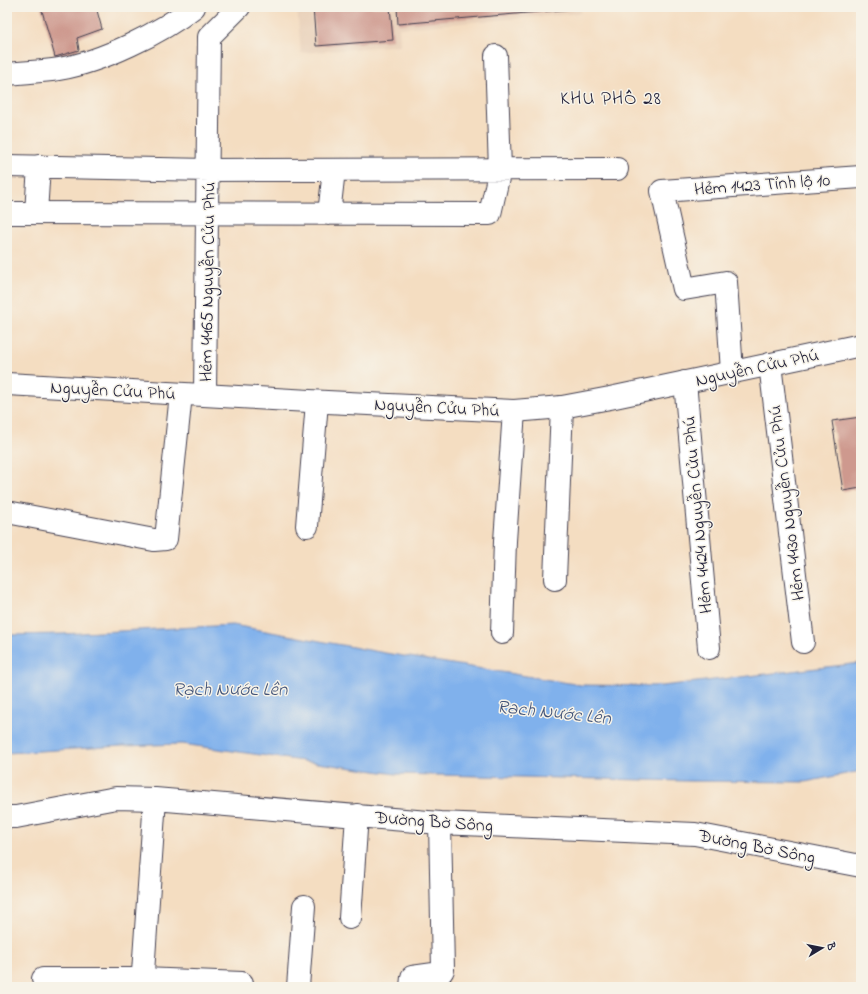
<svg xmlns="http://www.w3.org/2000/svg" width="868" height="994" font-family="'Indie Flower',sans-serif">
<style>
.built{fill:#e8cfb7}
.water{fill:#80b1ec;stroke:#516a94}
.building{fill:#ce998e}
.lines{fill:none;stroke-linecap:round;stroke-linejoin:round}
.minor-casing{stroke:#423e4f;stroke-width:24}
.major-casing{stroke:#423e4f;stroke-width:24}
.minor{stroke:#fff;stroke-width:22}
.major{stroke:#fff;stroke-width:22}
.labels{text-anchor:middle;stroke-width:3;stroke-linejoin:round;paint-order:stroke}
.street-label{font-size:18px;fill:#22223b;stroke:#f7f3e8}
.neighbourhood-label{font-size:19px;letter-spacing:1px;fill:#22223b;stroke:#f7f3e8}
.water-label{font-size:19px;font-style:italic;fill:#435479;stroke:#f7f3e8}
</style>
<rect width="100%" height="100%" fill="#f7f3e8"/>
<filter id="ink" filterUnits="userSpaceOnUse"><feTurbulence type="fractalNoise" baseFrequency=".025" numOctaves="2"/><feDisplacementMap in="SourceGraphic" scale="8" xChannelSelector="R" yChannelSelector="G"/><feConvolveMatrix kernelMatrix="1 2 1 2 8 2 1 2 1" color-interpolation-filters="sRGB"/></filter>
<filter id="wash" filterUnits="userSpaceOnUse"><feTurbulence type="fractalNoise" baseFrequency=".012" numOctaves="4" result="noise"/><feDisplacementMap in="SourceGraphic" scale="16" xChannelSelector="R" yChannelSelector="G"/><feGaussianBlur stdDeviation="0.9" result="paint"/><feColorMatrix in="noise" values="0 0 0 0 0 0 0 0 0 0 0 0 0 0 0 0 0 1.4 0 .05"/><feComposite in="paint" operator="in"/></filter>
<g filter="url(#wash)">
<rect width="100%" height="100%" fill="#f4ddc1"/>
<!-- built -->
<path class="built" d="M297 7H580L581 13 399 28 400 45 301 53Z"/>
<!-- water -->
<path class="water" d="M233 625 385 653 581 685 662 686 861 663V771L805 782 684 781 396 774 182 744 123 746 7 753V635L62 634Z"/>
<g id="blocks">
<!-- building -->
<path class="building" d="M41 7H96L102 29 77 38 79 50 55 57Z
M313 7H390L393 40 316 46Z
M397 7H574V9L398 24Z
M861 417V488L843 491 832 421Z"/>
</g>
</g>
<g filter="url(#ink)">
<use href="#blocks" fill-opacity="0" stroke="#423e4f" stroke-width="1"/>
<g class="lines">
<!-- minor casing -->
<g class="minor-casing">
<path id="minor" d="M7 74C24 72 42 72 59 69 101 62 161 33 194 7
M7 166 209 170 617 169
M7 213 490 214 500 169 496 56
M36 213 39 166
M329 214 334 170
M770 364 803 642
M732 372 726 282 684 289 662 191 861 177
M685 382 709 648
M205 395 209 37 239 7
M7 512 154 540 166 539 181 394
M307 526 317 402
M555 579 562 407
M502 633 505 541 514 411
M7 817H16L116 798 155 799 440 823 695 834 861 866
M350 918 357 815
M43 979H143L242 983V987
M142 987 155 799
M298 987 304 906
M411 987 412 977 441 973 443 970 440 823"/>
</g>
<!-- major casing -->
<g class="major-casing">
<path id="major" d="M7 384 327 402 514 411 562 407 610 398 861 345"/>
</g>
<!-- minor -->
<use href="#minor" class="minor"/>
<!-- major -->
<use href="#major" class="major"/>
</g>
</g>
<g class="labels">
<!-- street labels -->
<g class="street-label">
<text transform="translate(762 184) rotate(-4)" y="6">Hẻm 1423 Tỉnh lộ 10</text>
<text transform="translate(207 282) rotate(-89)" y="6">Hẻm 4465 Nguyễn Cửu Phú</text>
<text transform="translate(757 367) rotate(-12)" y="6">Nguyễn Cửu Phú</text>
<text transform="translate(113 390) rotate(3)" y="6">Nguyễn Cửu Phú</text>
<text transform="translate(437 407) rotate(3)" y="6">Nguyễn Cửu Phú</text>
<text transform="translate(786 503) rotate(-97)" y="6">Hẻm 4430 Nguyễn Cửu Phú</text>
<text transform="translate(697 515) rotate(-95)" y="6">Hẻm 4424 Nguyễn Cửu Phú</text>
<text transform="translate(434 821) rotate(4)" y="6">Đường Bờ Sông</text>
<text transform="translate(757 846) rotate(11)" y="6">Đường Bờ Sông</text>
</g>
<!-- neighbourhood labels -->
<g class="neighbourhood-label">
<text x="611" y="104">KHU PHỐ 28</text>
</g>
<!-- water labels -->
<g class="water-label">
<text x="230" y="695">Rạch Nước Lên</text>
<text transform="translate(554 711) rotate(6)" y="7">Rạch Nước Lên</text>
</g>
</g>
<!-- margin -->
<rect width="868" height="994" fill="none" stroke="#f7f3e8" stroke-width="24"/>
<!-- north arrow -->
<g transform="translate(822 948) rotate(80)" stroke="#f7f3e8" stroke-width="3" paint-order="stroke">
<path d="M0-3L7 15L0 10L-7 15Z" fill="#22223b"/>
<text y="-6" font-size="11" font-weight="bold" text-anchor="middle" fill="#22223b">B</text>
</g>
</svg>
